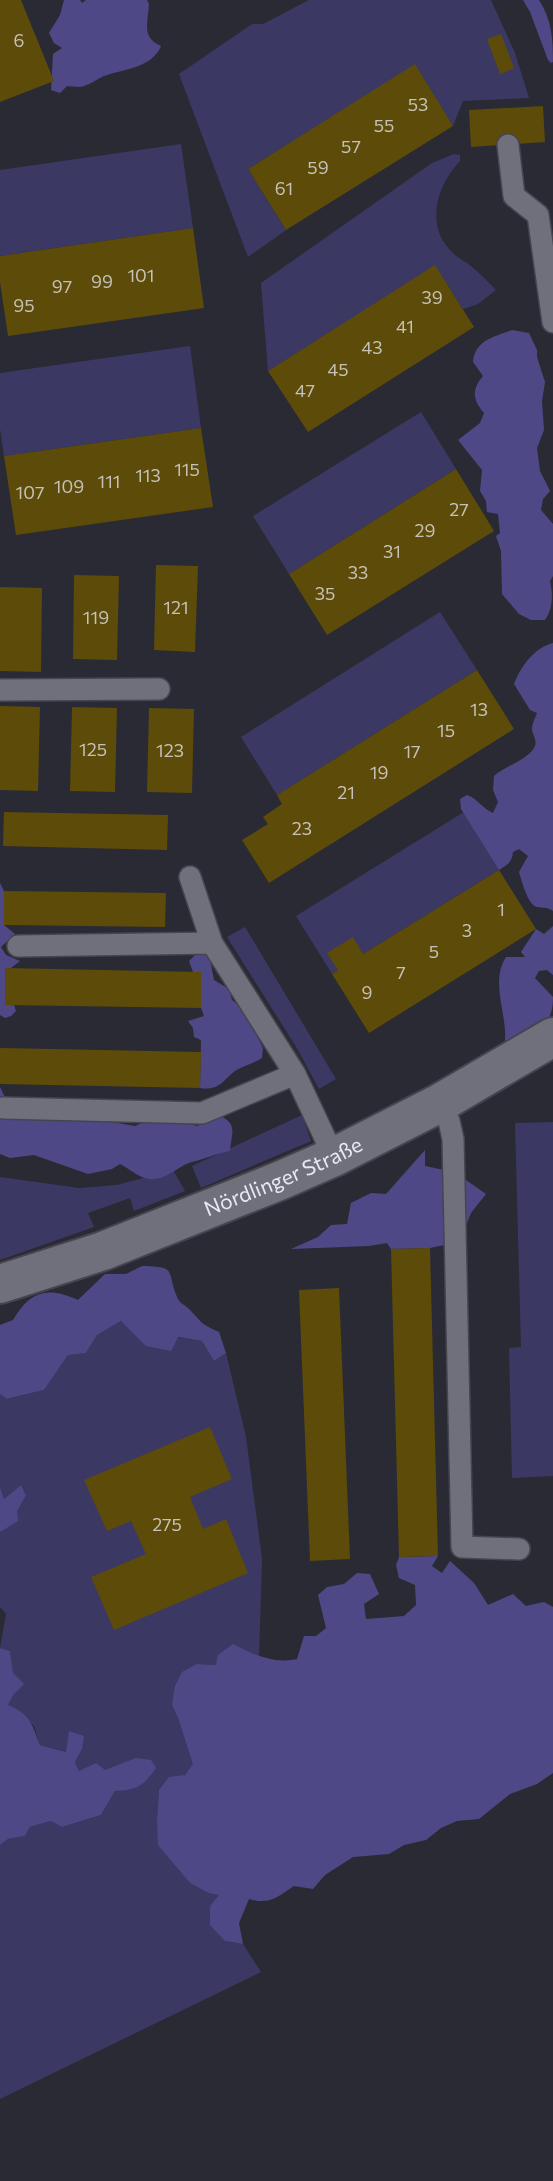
<svg xmlns="http://www.w3.org/2000/svg" width="553" height="2181" font-family="Commissioner,sans-serif">
<style>
.green{fill:#3c3864}
.forest{fill:#4f4887}
.building{fill:#5d4b09}
.lines{fill:none;stroke-linecap:round;stroke-linejoin:round}
.service-casing{stroke:#46454f;stroke-width:24}
.minor-casing{stroke:#46454f;stroke-width:42}
.service{stroke:#706f7c;stroke-width:21}
.minor{stroke:#706f7c;stroke-width:38}
.labels{text-anchor:middle;stroke-width:6;stroke-linejoin:round;paint-order:stroke}
.number-label{font-size:18px;fill:#c5c1b6}
.street-label{font-size:21px;fill:#e8e8ef;stroke:#131318}
</style>
<rect width="100%" height="100%" fill="#2a2a34"/>
<!-- green -->
<path class="green" d="M309 0H491L515 53 529 98 463 101 453 126 415 65 248 169 286 230 248 257 179 74 252 24H263Z
M181 144 193 228 0 256V170Z
M454 154 460 155V161C436 186 424 228 454 254 459 259 467 262 472 267 481 274 488 282 496 290L478 304 463 309 435 266 268 371 261 283 432 163Z
M190 346 201 428 4 456 0 429V373Z
M421 412 456 469 289 574 253 516Z
M440 612 477 670 277 795 241 737Z
M464 812 499 870 363 954 353 938 338 970 332 974 296 916Z
M245 927 336 1079 319 1089 298 1050 227 937Z
M302 1115 311 1141 201 1188 192 1166Z
M553 1122V1476L512 1478 509 1348 521 1347 515 1123Z
M173 1170 185 1191 134 1211 130 1198 88 1213 94 1227 0 1260V1177L79 1188 117 1185Z
M121 1321 132 1331 202 1341 214 1361 226 1353 246 1437 262 1559 259 1658 216 1665 197 1664 172 1705 178 1718 194 1765 185 1775 159 1790 157 1819 177 1865 190 1883 219 1895 225 1941 243 1944 261 1972 0 2099V1845L8 1839 25 1836 30 1827 52 1821 62 1827 101 1815 115 1791 105 1770 79 1771 75 1762 82 1749 67 1752 40 1745 34 1726 8 1705C16 1687 12 1669 10 1651L0 1648 6 1614 0 1607V1532L26 1495 21 1485 4 1499 0 1487V1394L8 1399 44 1390 68 1355 86 1353 97 1335Z"/>
<!-- forest -->
<path class="forest" d="M64 0H80L82 3 86 0H147L149 4C148 23 141 37 161 46 152 68 124 69 104 76 97 79 91 84 84 86 79 88 72 86 67 86L60 93 51 90 53 54 62 48 54 43 49 33 60 15Z
M523 0H539C552 20 553 40 553 62L551 63 548 60 530 12Z
M512 330 529 333 537 350V357L545 382 542 401 544 430 537 448 540 471 550 491 543 499 541 510 553 524V576L550 581C553 594 553 609 545 620H531L519 614 502 594 501 551 496 536 500 533 498 514 487 512 486 501 480 491 482 470 458 440 480 423 484 413C473 400 471 390 483 376L473 362C475 340 494 337 512 330Z
M553 643V911C547 907 544 908 537 907 528 905 522 882 519 872L528 856 519 849 513 852C512 862 508 865 499 870L461 809 460 799 467 795C478 799 482 808 493 813L498 802 493 790 494 776C504 766 529 760 535 746 537 740 533 736 532 730 532 724 535 718 537 713L530 710 514 684C521 666 534 648 553 643Z
M0 883 4 891V925L15 934 1 947 6 955 20 961 11 968 5 969V1004L14 1005 16 1011 11 1016 5 1018 0 1015Z
M553 926V975L547 970 539 971 535 978 553 997C553 1028 536 1032 512 1045L505 1040C507 1013 490 982 506 957H525L521 952 536 929 544 934Z
M196 954H209L214 980 229 989 232 1000 245 1011 263 1048 262 1058C254 1063 243 1066 235 1071 223 1080 220 1091 200 1088L201 1040 194 1037 193 1028 188 1021 204 1016 201 1008V972H193L189 961Z
M0 1087 14 1116 88 1118 135 1126 159 1115 197 1126 213 1119 217 1114C238 1124 232 1130 230 1151 217 1153 205 1159 192 1162 177 1166 163 1184 145 1178 137 1176 128 1168 120 1164L112 1169 88 1174 34 1155 10 1158 0 1154Z
M425 1150V1166L444 1170 451 1183 466 1180 486 1194 471 1213 465 1228 454 1243 430 1248 391 1249 387 1243 369 1246 291 1249 318 1237 331 1225 347 1224 351 1203 371 1193 386 1194Z
M142 1266C178 1267 166 1270 177 1297 179 1303 185 1305 189 1309 203 1323 199 1323 219 1332L226 1353 214 1361 202 1341 178 1337 171 1351 146 1346 121 1321 97 1335 86 1353 68 1355 44 1390 7 1399 0 1394V1325L13 1320C30 1291 47 1286 78 1300L105 1274H126Z
M21 1485 26 1495 17 1511 18 1521 0 1532V1487L4 1499Z
M438 1556 432 1566 442 1573 450 1561 474 1583 488 1605 513 1594 526 1606 544 1602 553 1607V1773L537 1784 510 1794 479 1819 457 1821 441 1828 426 1840 404 1845 389 1854 353 1857 325 1875 313 1889 294 1886C277 1897 270 1905 249 1899L239 1923 243 1944 225 1941 210 1925V1906L219 1895 209 1893 190 1883 158 1845 157 1819 159 1790 169 1777 185 1775 193 1764 178 1718 172 1705 175 1686 182 1672 197 1664 216 1665 218 1655 233 1644C254 1655 273 1664 297 1659L304 1636H316L326 1628 318 1595 327 1587 344 1584 357 1573 370 1574 379 1594 364 1604 366 1619 404 1616 416 1605 415 1585 399 1578 396 1565 399 1557Z
M0 1648 10 1651 13 1673 24 1684 13 1695 8 1705C30 1714 32 1724 40 1745L66 1752 69 1731 84 1736 82 1749 75 1762 79 1771 96 1763 105 1770 136 1758 151 1760 156 1768C143 1786 138 1790 115 1791L101 1815 62 1827 51 1821 30 1827 25 1836 8 1839 0 1845Z"/>
<!-- building -->
<path class="building" d="M0 0H21L54 81 0 102Z
M501 34 514 68 500 74 487 39Z
M415 64 453 126 286 230 248 169Z
M543 106 545 142 471 147 469 110Z
M193 228 204 308 8 336 0 282V256Z
M435 265 474 327 308 432 268 371Z
M201 428 213 507 16 535 4 456Z
M456 469 494 531 327 635 289 574Z
M156 565 198 566 195 652 154 650Z
M74 575 119 576 117 660 73 659Z
M0 587 42 588 41 672 0 671Z
M477 670 514 729 269 883 242 840 268 824 263 817 282 804 277 795Z
M0 706 40 707 38 791 0 790Z
M72 707 117 708 115 792 70 791Z
M149 708 194 709 192 793 147 792Z
M4 812 168 815 167 850 3 846Z
M499 870 536 929 369 1033 332 974 338 970 327 953 353 937 363 954Z
M4 891 166 893 165 927 4 925Z
M5 968 201 972V1008L5 1005Z
M0 1048 201 1052 200 1088 0 1084Z
M430 1248 438 1556 399 1557 391 1249Z
M339 1288 350 1559 310 1561 299 1290Z
M210 1427 232 1479 190 1497 203 1529 226 1519 248 1573 114 1630 91 1577 146 1554 131 1521 107 1531 84 1480Z"/>
<g class="lines">
<!-- service casing -->
<g class="service-casing">
<path id="service" d="M508 145 514 196 538 215 553 322
M0 690 159 689
M190 877 212 943 295 1074 334 1157
M18 946 212 943
M440 1103 449 1121 453 1139 462 1547 519 1549
M3 1108 202 1113 295 1074"/>
</g>
<!-- minor casing -->
<g class="minor-casing">
<g id="minor">
<path id="s1" d="M0 1284 103 1251 279 1181 334 1157 440 1103 553 1037"/>
</g>
</g>
<!-- service -->
<use href="#service" class="service"/>
<!-- minor -->
<use href="#minor" class="minor"/>
</g>
<g class="labels">
<!-- number labels -->
<g class="number-label">
<text x="19" y="47">6</text>
<text x="418" y="111">53</text>
<text x="384" y="132">55</text>
<text x="351" y="153">57</text>
<text x="318" y="174">59</text>
<text x="284" y="195">61</text>
<text x="141" y="282">101</text>
<text x="102" y="288">99</text>
<text x="62" y="293">97</text>
<text x="432" y="304">39</text>
<text x="24" y="312">95</text>
<text x="405" y="333">41</text>
<text x="372" y="354">43</text>
<text x="338" y="376">45</text>
<text x="305" y="397">47</text>
<text x="187" y="476">115</text>
<text x="148" y="482">113</text>
<text x="109" y="488">111</text>
<text x="69" y="493">109</text>
<text x="30" y="499">107</text>
<text x="459" y="516">27</text>
<text x="425" y="537">29</text>
<text x="392" y="558">31</text>
<text x="358" y="579">33</text>
<text x="325" y="600">35</text>
<text x="176" y="614">121</text>
<text x="96" y="624">119</text>
<text x="479" y="716">13</text>
<text x="446" y="737">15</text>
<text x="93" y="756">125</text>
<text x="170" y="757">123</text>
<text x="412" y="758">17</text>
<text x="379" y="779">19</text>
<text x="346" y="799">21</text>
<text x="302" y="835">23</text>
<text x="501" y="916">1</text>
<text x="467" y="937">3</text>
<text x="434" y="958">5</text>
<text x="401" y="979">7</text>
<text x="367" y="999">9</text>
<text x="167" y="1531">275</text>
</g>
<!-- street labels -->
<g class="street-label">
<text dy="7" stroke="none"><textPath href="#s1" startOffset="303">Nördlinger Straße</textPath></text>
</g>
</g>
</svg>
